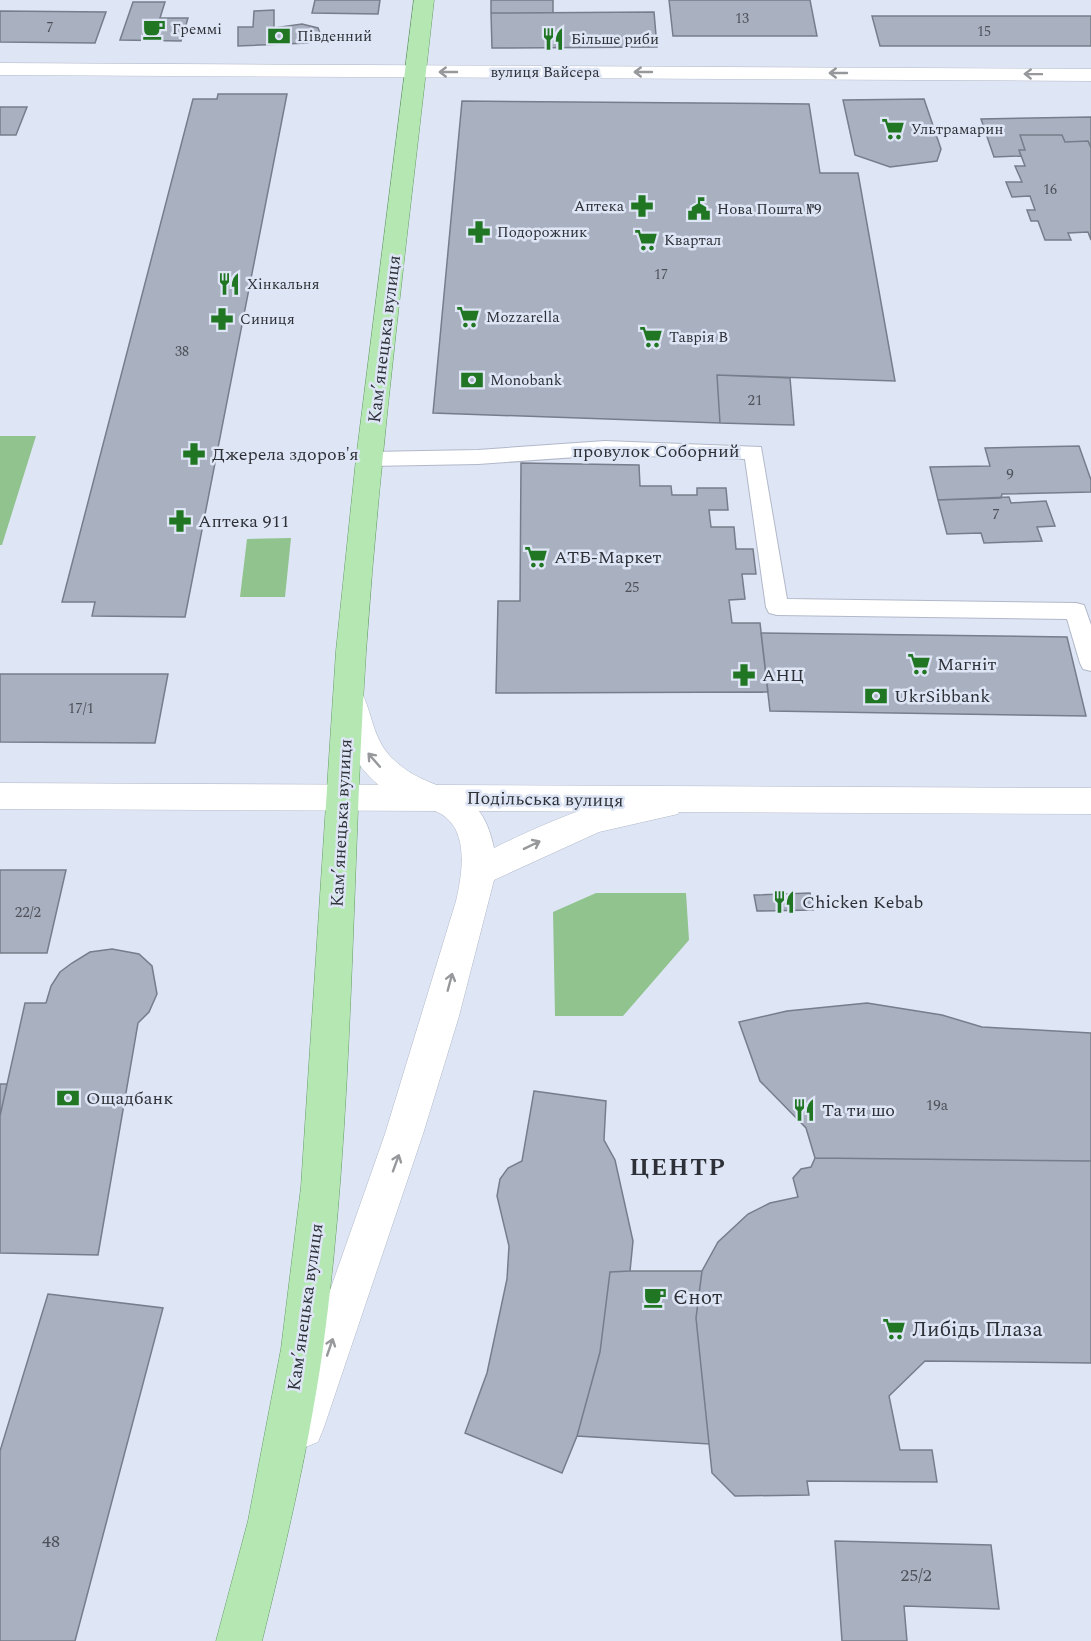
<svg xmlns="http://www.w3.org/2000/svg" width="1091" height="1641" font-family="Spectral,serif">
<style>
.green{fill:#91c38e}
.building{fill:#a9b0bf;stroke:#777d8b;stroke-width:1.5}
.lines{fill:none;stroke-linecap:round;stroke-linejoin:round}
.service-casing{stroke:#b1b8c8;stroke-width:2}
.minor-casing{stroke:#b1b8c8;stroke-width:1}
.tertiary-casing{stroke:#b1b8c8;stroke-width:1}
.primary-casing{stroke:#659d66;stroke-width:1}
.service{fill:#fff;fill-rule:evenodd}
.minor{fill:#fff;fill-rule:evenodd}
.tertiary{fill:#fff;fill-rule:evenodd}
.primary{fill:#b5e7b3;fill-rule:evenodd}
.oneway{stroke:#96989b}
.labels{text-anchor:middle;stroke-width:5;stroke-linejoin:round;paint-order:stroke}
.far-number-label{font-size:14px;fill:#4d5059}
.far-poi-label{font-size:15px;fill:#2e3037;stroke:#dee6f6;text-anchor:start}
.far-street-label{font-size:15px;fill:#2e3037;stroke:#dee6f6}
.number-label{font-size:15px;fill:#4d5059}
.street-label{font-size:18px;fill:#2e3037;stroke:#dee6f6}
.poi-label{font-size:18px;fill:#2e3037;stroke:#dee6f6;text-anchor:start}
.near-number-label{font-size:18px;fill:#4d5059}
.near-poi-label{font-size:21px;fill:#2e3037;stroke:#dee6f6;text-anchor:start}
.district-label{font-size:24px;font-weight:bold;letter-spacing:1.5px;fill:#2e3037;stroke:#dee6f6}
</style>
<rect width="100%" height="100%" fill="#dee6f6"/>
<!-- green -->
<path class="green" d="M0 436H36L2 545H0Z
M291 538 285 597H240L247 539Z
M596 893H686L689 940 623 1016H555L553 912Z"/>
<!-- building -->
<path class="building" d="M315 0H380L378 14 312 13Z
M491 0H553V13H491Z
M669 0H810L817 36H673Z
M133 2H165L160 18H188L181 41 120 40Z
M274 10V28L302 24 318 28 320 33 317 38 308 40V43L238 46V27H253L254 11Z
M0 11 106 12 95 43 0 42Z
M654 12 657 47 492 48 491 13Z
M872 16H1091V46H880Z
M218 94H287L185 617 92 616 95 602H62L193 99H217Z
M924 99 941 149 937 161 890 167 855 155 843 100Z
M462 101 809 104 820 173H858L895 381 717 375 720 423 433 413Z
M0 107H27L16 135H0Z
M1091 117V148L1088 141 1065 142 1062 135H1020L1025 150H1019L1021 156 994 157 981 119Z
M1020 135H1062L1065 142 1088 141 1091 148V240L1088 232 1068 233 1071 240H1045L1038 221H1031L1027 210H1035L1030 196 1012 197 1006 182H1022L1015 166H1025L1019 150H1025Z
M717 375 790 378 794 425 720 423Z
M1079 446 1091 480V492L1002 494 1001 498 938 500 930 467 990 466 985 448Z
M521 463 639 465 640 486H671L672 495H697V488H726L728 510H709L711 527H734L736 549H753L756 574H742L745 599 729 600 732 623H760L768 692 496 693 498 601H520Z
M1009 497 1011 503 1046 501 1055 526 1037 527 1042 541 984 543 981 533 947 534 938 500Z
M761 633 1067 637 1086 716 770 711Z
M0 674H168L155 743 0 742Z
M0 870H66L47 953H0Z
M810 893 813 910 757 911 754 895Z
M112 949 139 954 152 966 157 994 149 1012 138 1023 98 1255 0 1253V1116L25 1003H46L51 986 60 972 72 963 90 952Z
M867 1003 942 1015 982 1027 1091 1033V1161L815 1158 806 1128 760 1081 739 1022 787 1011Z
M0 1084H7L0 1116Z
M534 1091 606 1101 604 1140 615 1160 633 1241 630 1271 610 1272 600 1352 577 1436 562 1473 465 1433 487 1373 507 1279 509 1246 497 1196 500 1179 508 1168 522 1161Z
M815 1158 1091 1161V1363L925 1361 889 1396 900 1450H932L937 1482 807 1481 809 1495 735 1496 712 1473 696 1318 702 1271 718 1242 748 1214 770 1203 798 1197 793 1178 801 1169 811 1167Z
M630 1271H702L696 1318 709 1444 577 1436 600 1352 610 1272Z
M48 1294 163 1308 75 1641H0V1451Z
M835 1541 991 1545 999 1609 904 1606 907 1641H842Z"/>
<g class="lines">
<!-- service casing -->
<g class="service-casing">
<path id="service" d="M605 441 761 447 787 599 1076 603 1084 605 1091 625V671L1083 669 1080 663 1067 619 777 615 769 613 766 607 745 459 605 455 478 464 370 466 363 464 360 459 363 454 370 452 478 450Z"/>
</g>
<!-- minor casing -->
<g class="minor-casing">
<path id="minor" d="M0 63 1091 69V81L0 75Z
M349 686 360 689C373 713 372 739 393 759 434 799 480 777 494 848 535 828 634 781 678 796L682 805 678 814 599 832 494 880 459 1016 423 1134 324 1427 318 1442 303 1448 288 1442 282 1427 385 1134 456 901C463 871 470 825 435 811 415 803 397 799 380 786 352 765 341 730 333 698L338 689Z"/>
</g>
<!-- tertiary casing -->
<g class="tertiary-casing">
<path id="tertiary" d="M0 783 1091 788V814L0 809Z"/>
</g>
<!-- primary casing -->
<g class="primary-casing">
<path id="primary" d="M414 0H434C410 217 381 435 366 652 351 884 354 1118 323 1348 309 1447 286 1544 262 1641H216L248 1521 281 1349 301 1187 336 651 356 459Z"/>
</g>
<!-- service -->
<use href="#service" class="service"/>
<!-- minor -->
<use href="#minor" class="minor"/>
<!-- tertiary -->
<use href="#tertiary" class="tertiary"/>
<!-- primary -->
<use href="#primary" class="primary"/>
</g>
<!-- one-way arrows -->
<defs><path id="oneway-shaft" d="M-6 0H5M1.5-3L5.5 0L1.5 3" fill="none" stroke-width="1.6" stroke-linecap="round" stroke-linejoin="round" transform="scale(1.5)"/></defs>
<g class="oneway">
<use href="#oneway-shaft" transform="translate(448 72) rotate(-180)"/>
<use href="#oneway-shaft" transform="translate(643 72) rotate(-180)"/>
<use href="#oneway-shaft" transform="translate(838 73) rotate(-180)"/>
<use href="#oneway-shaft" transform="translate(1033 74) rotate(-179)"/>
<use href="#oneway-shaft" transform="translate(374 760) rotate(-131)"/>
<use href="#oneway-shaft" transform="translate(532 845) rotate(-26)"/>
<use href="#oneway-shaft" transform="translate(450 982) rotate(-75)"/>
<use href="#oneway-shaft" transform="translate(396 1163) rotate(-70)"/>
<use href="#oneway-shaft" transform="translate(330 1347) rotate(-71)"/>
</g>
<!-- icons -->
<defs>
<g id="cafe-bare" transform="scale(1.8)"><path d="M-5.5-4.5H6V0H3Q3 3.5 0 3.5H-2.5Q-5.5 3.5-5.5 0ZM3-3.2v2h1.7v-2ZM-6 4.5H4V6H-6Z" fill="#207623" stroke="#dee6f6" stroke-width="2.5" paint-order="stroke"/></g>
<g id="bank-bare" transform="scale(1.8)"><path d="M-6-4H6V4H-6ZM0-2.3a2.3 2.3 0 1 0 0 4.6a2.3 2.3 0 1 0 0-4.6Z" fill="#207623" stroke="#dee6f6" stroke-width="2.5" paint-order="stroke"/></g>
<g id="restaurant-bare" transform="scale(1.8)"><path d="M-5-6h1v4h1v-4h1v4h1v-4h1v5L-1.5 .5V6h-2V.5L-5-1ZM5-6V6H3V1.5H1.5Q1.5-4 5-6Z" fill="#207623" stroke="#dee6f6" stroke-width="2.5" paint-order="stroke"/></g>
<g id="supermarket-bare" transform="scale(1.8)"><path d="M-6-5.5h2.5l.6 2H6L4.5 2H-2.5L-4.4-4H-6ZM-1.5 3.2a1.3 1.3 0 1 0 .1 0ZM3 3.2a1.3 1.3 0 1 0 .1 0Z" fill="#207623" stroke="#dee6f6" stroke-width="2.5" paint-order="stroke"/></g>
<g id="pharmacy-bare" transform="scale(1.8)"><path d="M-2-6h4v4h4v4h-4v4h-4v-4h-4v-4h4Z" fill="#207623" stroke="#dee6f6" stroke-width="2.5" paint-order="stroke"/></g>
<g id="civic-bare" transform="scale(1.8)"><path d="M-.6-6.5H3V-4.5H.6V-3L4-1V1h2V6H-6V1h2V-1L-.6-3ZM-1.2 2.5V6h2.4V2.5Z" fill="#207623" stroke="#dee6f6" stroke-width="2.5" paint-order="stroke"/></g>
</defs>
<g fill-rule="evenodd">
<use href="#cafe-bare" x="154" y="29"/>
<use href="#bank-bare" x="279" y="36"/>
<use href="#restaurant-bare" x="553" y="39"/>
<use href="#supermarket-bare" x="893" y="129"/>
<use href="#pharmacy-bare" x="642" y="206"/>
<use href="#civic-bare" x="699" y="209"/>
<use href="#pharmacy-bare" x="479" y="232"/>
<use href="#supermarket-bare" x="646" y="240"/>
<use href="#restaurant-bare" x="229" y="284"/>
<use href="#supermarket-bare" x="468" y="317"/>
<use href="#pharmacy-bare" x="222" y="319"/>
<use href="#supermarket-bare" x="651" y="337"/>
<use href="#bank-bare" x="472" y="380"/>
<use href="#pharmacy-bare" x="194" y="454"/>
<use href="#pharmacy-bare" x="180" y="521"/>
<use href="#supermarket-bare" x="536" y="557"/>
<use href="#supermarket-bare" x="919" y="664"/>
<use href="#pharmacy-bare" x="744" y="675"/>
<use href="#bank-bare" x="876" y="696"/>
<use href="#restaurant-bare" x="784" y="902"/>
<use href="#bank-bare" x="68" y="1098"/>
<use href="#restaurant-bare" x="804" y="1110"/>
<use href="#cafe-bare" x="655" y="1297"/>
<use href="#supermarket-bare" x="894" y="1329"/>
</g>
<g class="labels">
<!-- far-number labels -->
<g class="far-number-label">
<text x="742" y="23">13</text>
<text x="50" y="32">7</text>
<text x="984" y="36">15</text>
<text x="1050" y="194">16</text>
<text x="661" y="279">17</text>
<text x="182" y="356">38</text>
</g>
<!-- far-poi labels -->
<g class="far-poi-label">
<text x="172" y="34">Греммі</text>
<text x="297" y="41">Південний</text>
<text x="571" y="44">Більше риби</text>
<text x="911" y="134">Ультрамарин</text>
<text x="624" y="211" text-anchor="end">Аптека</text>
<text x="717" y="214">Нова Пошта №9</text>
<text x="497" y="237">Подорожник</text>
<text x="664" y="245">Квартал</text>
<text x="247" y="289">Хінкальня</text>
<text x="486" y="322">Mozzarella</text>
<text x="240" y="324">Синиця</text>
<text x="669" y="342">Таврія В</text>
<text x="490" y="385">Monobank</text>
</g>
<!-- far-street labels -->
<g class="far-street-label">
<text x="545" y="77">вулиця Вайсера</text>
</g>
<!-- number labels -->
<g class="number-label">
<text x="755" y="405">21</text>
<text x="1010" y="479">9</text>
<text x="996" y="519">7</text>
<text x="632" y="592">25</text>
<text x="81" y="713">17/1</text>
<text x="28" y="917">22/2</text>
<text x="937" y="1110">19а</text>
</g>
<!-- street labels -->
<g class="street-label">
<text transform="translate(384 339) rotate(-83)" y="6">Камʼянецька вулиця</text>
<text x="656" y="457">провулок Соборний</text>
<text transform="translate(545 799) rotate(1)" y="6">Подільська вулиця</text>
<text transform="translate(341 823) rotate(-87)" y="6">Камʼянецька вулиця</text>
<text transform="translate(305 1307) rotate(-82)" y="6">Камʼянецька вулиця</text>
</g>
<!-- poi labels -->
<g class="poi-label">
<text x="212" y="460">Джерела здоров'я</text>
<text x="198" y="527">Аптека 911</text>
<text x="554" y="563">АТБ-Маркет</text>
<text x="937" y="670">Магніт</text>
<text x="762" y="681">АНЦ</text>
<text x="894" y="702">UkrSibbank</text>
<text x="802" y="908">Chicken Kebab</text>
<text x="86" y="1104">Ощадбанк</text>
<text x="822" y="1116">Та ти шо</text>
</g>
<!-- near-number labels -->
<g class="near-number-label">
<text x="51" y="1547">48</text>
<text x="916" y="1581">25/2</text>
</g>
<!-- near-poi labels -->
<g class="near-poi-label">
<text x="673" y="1304">Єнот</text>
<text x="912" y="1336">Либідь Плаза</text>
</g>
<!-- district labels -->
<g class="district-label">
<text x="678" y="1175">ЦЕНТР</text>
</g>
</g>
</svg>
